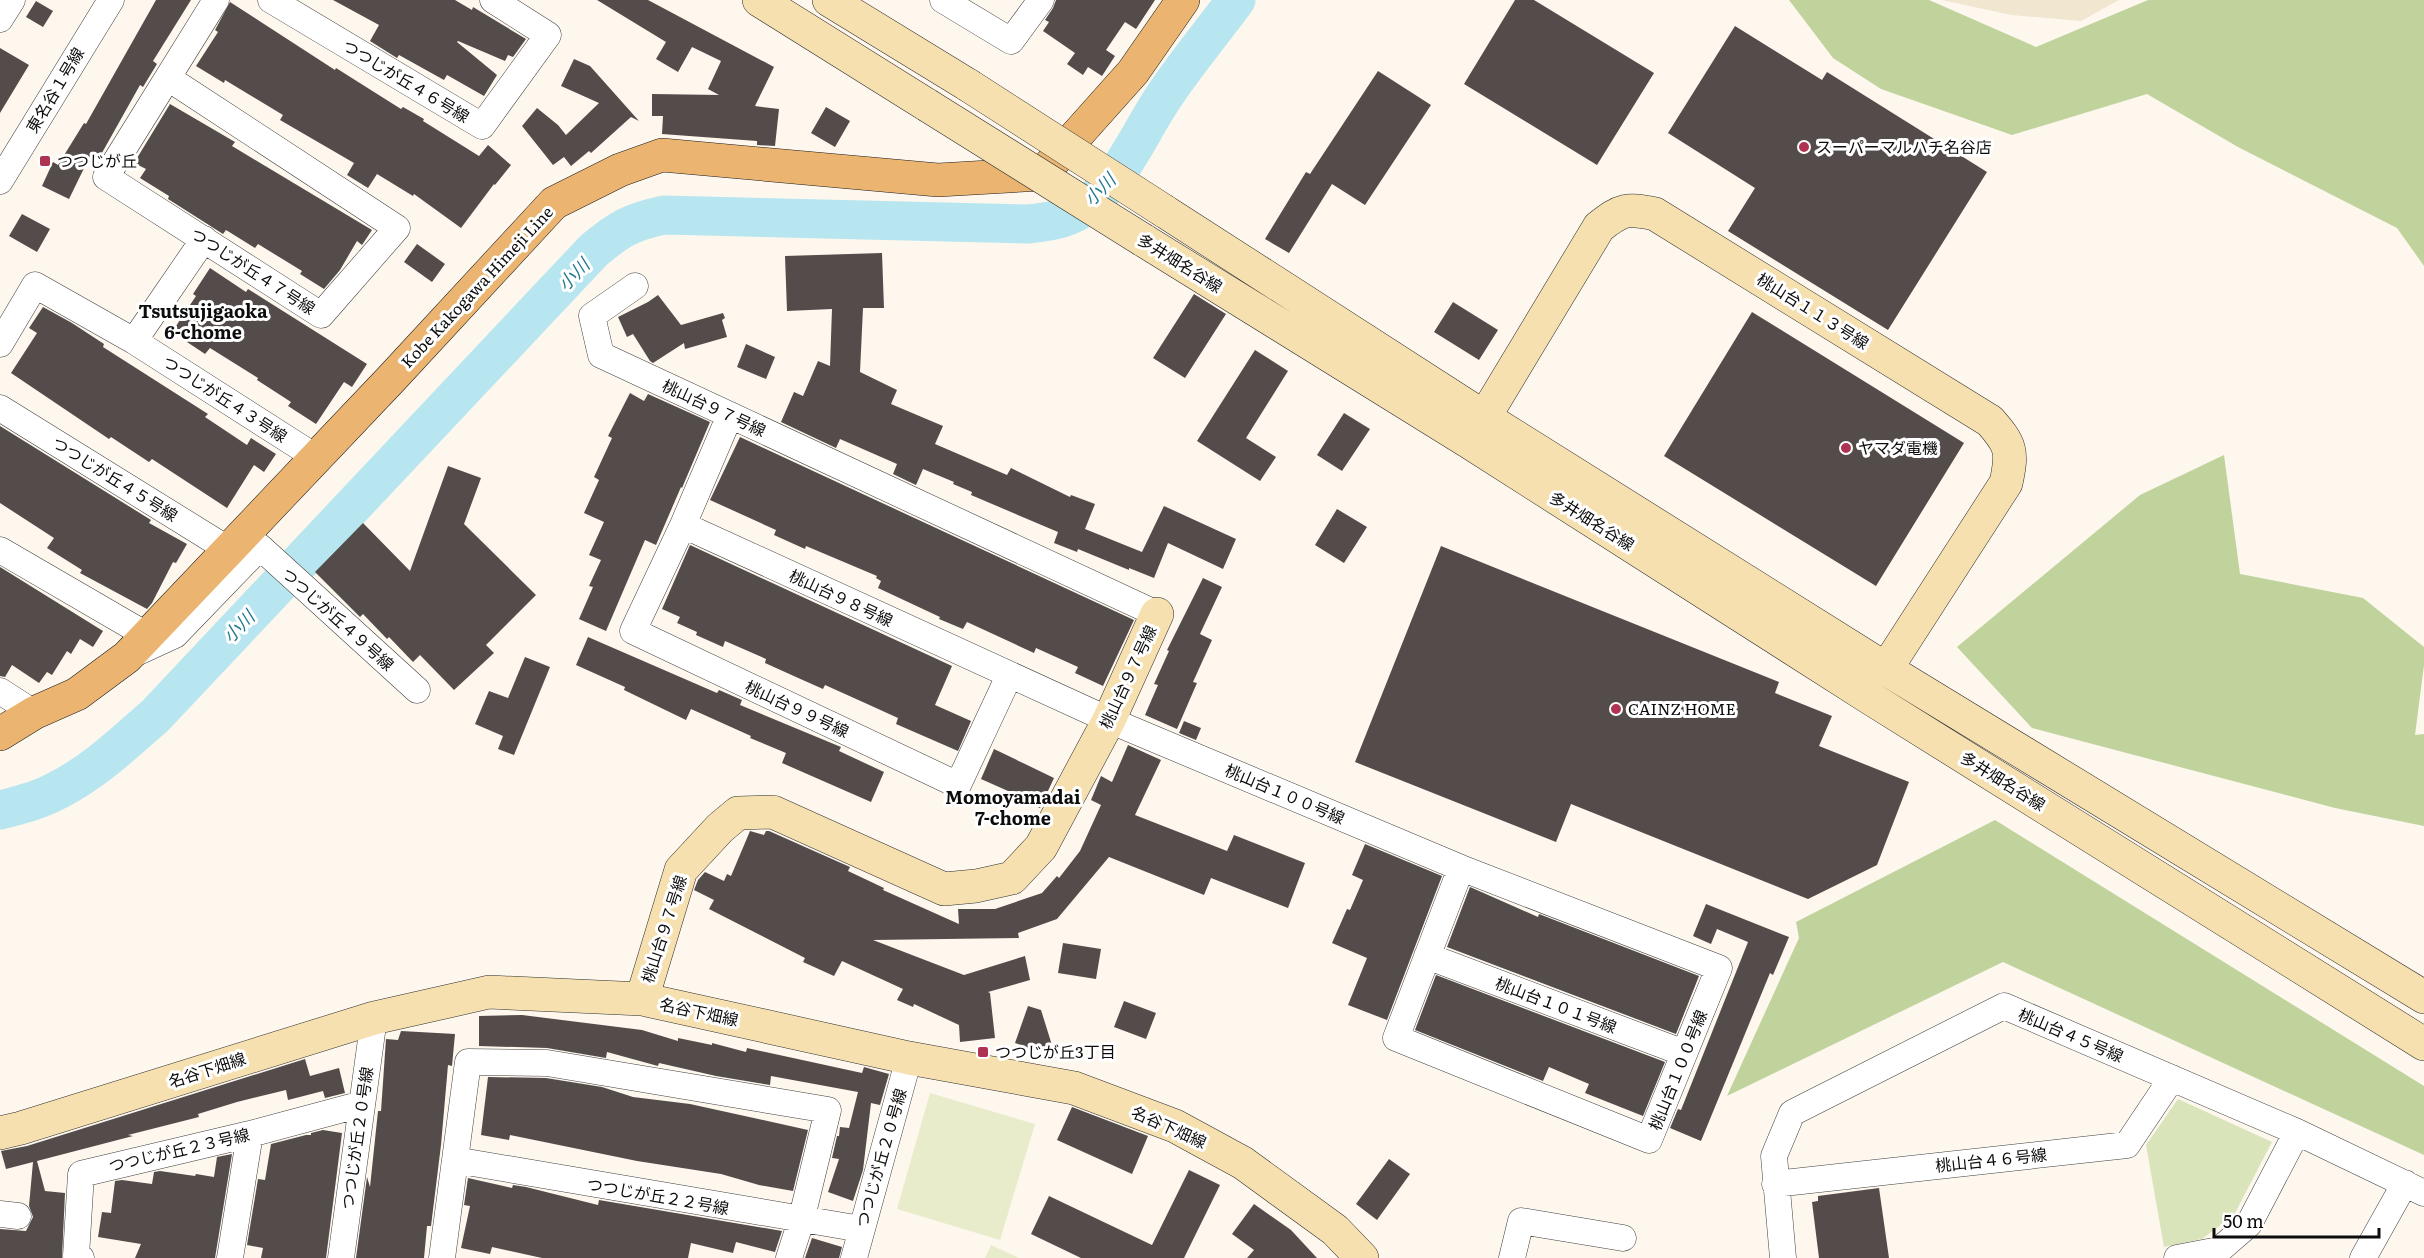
<svg xmlns="http://www.w3.org/2000/svg" width="2424" height="1258" font-family="Literata,'Noto Sans JP',serif">
<style>
.farmland{fill:#f1e7d0}
.green{fill:#d9e4bb}
.forest{fill:#c0d39c}
.pitch{fill:#e8eccb}
.lines{fill:none;stroke-linecap:round;stroke-linejoin:round}
.river{stroke:#b7e6f0;stroke-width:39}
.building{fill:#544c4a}
.street-casing{stroke:#3f3f3f;stroke-width:27}
.secondary-casing{stroke:#2e2e2e;stroke-width:34}
.primary-casing{stroke:#1d1d1d;stroke-width:34}
.street{stroke:#fff;stroke-width:26}
.secondary{stroke:#f7e0af;stroke-width:33}
.primary{stroke:#ebb470;stroke-width:33}
.secondary-bridge-casing{stroke:#2e2e2e;stroke-width:34;stroke-linecap:butt}
.secondary-bridge{stroke:#f7e0af;stroke-width:33}
.poi-dot{fill:#ae3252;stroke:#fff;stroke-width:2}
.labels{text-anchor:middle;stroke-width:6;stroke-linejoin:round;paint-order:stroke}
.street-label{font-size:16px;fill:#0c0c0c;stroke:#fff}
.poi-label{font-size:16px;fill:#0c0c0c;stroke:#fff;text-anchor:start}
.water-label{font-size:18px;font-style:italic;fill:#227891;stroke:#fff}
.neighbourhood-label{font-size:18px;font-weight:bold;fill:#0c0c0c;stroke:#fff}
</style>
<rect width="100%" height="100%" fill="#fdf7ee"/>
<!-- farmland -->
<path class="farmland" d="M1942 0H2119L2081 21 2011 15Z"/>
<!-- green -->
<path class="green" d="M2178 1099 2272 1142 2234 1215 2202 1239 2164 1247 2146 1145Z"/>
<!-- forest -->
<path class="forest" d="M1789 0H1929L2036 47 2148 0H2424V266L2397 228 2238 147 2147 94 2012 135 1881 89 1833 58Z
M2224 455 2240 574 2363 598 2424 647V665L2415 735 2424 734V826L2335 808 2032 728 1957 647 2140 495Z
M1995 820 2424 1086V1155L2003 962 1727 1096 1799 938 1796 922Z"/>
<!-- pitch -->
<path class="pitch" d="M930 1093 1035 1124 1000 1240 897 1209Z
M991 1245 1019 1258H985Z"/>
<g class="lines">
<!-- river -->
<path class="river" d="M0 810C20 805 40 800 58 790 94 772 125 742 155 716L594 250C619 229 631 222 664 215L1028 224C1046 222 1064 220 1080 210 1121 184 1140 130 1167 92 1188 61 1213 31 1236 0"/>
</g>
<!-- building -->
<path class="building" d="M156 0H191L153 61 157 64 143 87 140 85 98 160 90 156 69 199 42 186 53 162 58 165 84 123 86 124Z
M333 0H455L472 10 473 7 526 39 513 57 508 55 505 61 458 41 457 42 497 75 484 96 447 75 444 80 399 55 397 58 370 41 379 25Z
M597 0H648L774 67 755 106 779 109 775 146 757 145V141L662 134 663 116H652V94L719 95 708 89 721 61 692 47 678 72 656 59 666 42Z
M1056 0H1155L1136 29 1125 22 1106 50 1115 56 1102 76 1088 67 1083 75 1067 64 1075 53 1043 31 1049 22 1045 20 1053 8Z
M1515 0H1534L1654 73 1597 165 1464 84Z
M36 1 53 11 43 27 26 17Z
M230 2 335 70 336 68 401 109 403 107 424 119 423 121 479 156 488 145 511 165 495 185 494 184 461 228 414 194 413 196 377 174 368 188 347 175 354 163 280 120 283 115 225 80 224 83 196 66 218 32 215 30Z
M1735 26 1822 80 1827 72 1987 172 1888 330 1728 231 1755 188 1668 133Z
M0 48 29 65 0 113Z
M574 59 590 66 639 121 631 117 591 153 589 151 571 166 564 157 553 165 522 126 537 108 558 125 566 135 599 103 561 86Z
M1378 71 1431 105 1365 205 1332 184 1289 253 1265 239 1306 172 1310 174Z
M170 104 235 142 232 146 372 230 362 245 357 241 340 270 324 289 300 274 302 271 258 244 255 248 226 230 223 234 168 199 169 196 140 178 146 169 134 163Z
M826 107 850 121 835 147 811 133Z
M22 214 50 229 37 252 9 236Z
M417 244 445 264 432 282 404 262Z
M882 253 884 308H863L860 372 897 390 891 404 943 426 935 444 1007 475 1011 468 1070 497 1071 495 1095 504 1085 529 1142 552 1164 506 1236 539 1223 569 1168 543 1154 578 1129 568V570L1078 549 1077 552 1054 543 1058 532 971 495 972 492 953 484 954 482 923 469 916 485 893 474 897 464 840 439 836 448 781 422 794 392 803 396 818 361 830 366 832 309 787 311 785 256Z
M210 268 246 292 248 289 367 364 352 387 344 382 316 424 288 406 291 402 257 380 258 378 210 348 205 354 172 332 196 296 193 294Z
M1194 294 1226 314 1185 378 1153 358Z
M658 295 681 325 723 313 725 318 722 320 727 337 685 349 684 343 653 363 650 361 633 334 627 337 618 317 648 302Z
M1453 302 1498 330 1479 360 1434 332Z
M43 307 72 323 104 344 103 347 208 414 205 417 247 445 251 438 276 454 264 472 254 465 227 508 152 459 149 462 111 437 109 439 11 373 37 333 29 328Z
M1752 312 1964 443 1876 586 1664 456Z
M746 344 775 357 766 379 737 367Z
M1255 350 1288 371 1246 438 1276 457 1260 481 1197 441Z
M630 393 644 401 648 394 710 422 682 488 681 487 656 545 645 540 606 631 579 619 593 587 589 586 601 560 589 555 604 522 584 513 599 480 594 477 612 438 608 436Z
M1344 413 1370 429 1342 471 1317 455Z
M0 426 151 520 149 523 187 544 176 563 173 562 152 603 147 609 80 573 82 570 47 548 54 538 0 503Z
M740 437 1134 620 1103 686 1075 673 1078 667 1036 648 1034 653 967 622 963 629 939 619 940 617 878 588 881 581 876 578 877 576 806 546 805 549 774 535 776 530 710 500Z
M448 466 481 478 464 524 536 595 486 645 494 653 454 690 420 655 413 662 389 637 387 639 363 614 360 617 315 572 363 523 410 571Z
M1337 509 1367 527 1344 563 1315 545Z
M690 545 952 666 935 705 971 721 958 751 896 724 898 718 865 703 825 685 823 689 796 677 765 663 766 659 725 641 723 647 696 635 697 632 677 623 680 617 662 609Z
M1441 546 1779 682 1775 693 1832 716 1819 746 1909 782 1877 865 1808 899 1571 804 1556 842 1355 762Z
M0 567 103 631 93 647 80 639 71 654 67 651 52 675 47 672 39 683 12 665 5 677 0 676Z
M1203 578 1222 587 1200 634 1212 640 1193 682 1197 683 1177 729 1145 715 1158 685 1154 684 1169 651 1167 650Z
M588 637 717 693 719 690 742 700 740 705 841 747 839 751 884 772 871 802 782 763 786 753 750 738 751 736 691 709 686 720 624 690 625 687 576 665Z
M525 657 550 667 514 755 498 749 503 736 475 724 489 691 508 698Z
M1184 721 1201 728 1196 740 1179 733Z
M1128 745 1161 760 1135 815 1227 851 1234 835 1305 863 1288 908 1211 878 1204 895 1109 857 1057 919 1018 933 1019 938 873 940 964 975 1025 956 1030 980 988 992 990 993 995 1038 960 1042 959 1025 914 1004 913 1007 897 1000 903 989 842 961 834 976 803 962 805 958 709 909 714 900 694 890 698 880 705 872 724 881 727 874 731 876 750 831 764 835 766 831H769L850 867 848 871 884 888 883 890 959 924 958 909H995L1042 893 1057 876 1059 878 1080 851 1101 805 1091 800 1101 776 1112 782Z
M994 749 1054 778 1040 808 1016 797 1017 795 981 779Z
M1365 844 1442 876 1387 1020 1348 1005 1367 958 1332 943 1347 909 1350 910 1363 880 1352 875Z
M1470 887 1538 917 1539 914 1699 976 1676 1034 1447 947Z
M1706 904 1789 937 1773 975 1770 973 1701 1141 1670 1128 1678 1109 1681 1110 1748 942 1717 929 1711 944 1693 936Z
M1063 943 1101 949 1096 979 1058 973Z
M1436 975 1665 1062 1643 1116 1585 1093 1589 1084 1549 1067 1543 1081 1415 1030Z
M1124 1001 1156 1013 1146 1039 1114 1027Z
M1028 1006 1041 1010 1056 1058 1015 1043Z
M522 1015 642 1030 678 1041V1038L712 1045V1043L746 1052 747 1048 862 1073 864 1067 889 1074 880 1105 871 1103 863 1170 853 1201 828 1192 839 1159 832 1158 837 1136H839L840 1127 849 1128 858 1092 771 1076 770 1085 716 1076 659 1063 658 1066 607 1052 606 1058 547 1048 479 1046V1016Z
M401 1031 455 1034 452 1066 448 1065 441 1145 431 1226H427L424 1258H356L367 1177 370 1187 378 1111H381L386 1039 398 1040Z
M305 1059 310 1076 339 1068 345 1093 325 1098 323 1091 288 1100 286 1090 237 1102 198 1114 199 1117 128 1135 133 1136 37 1161 45 1191 65 1193 62 1258H0V1229L26 1231 33 1217 29 1206 33 1162 6 1169 1 1151 27 1146Z
M488 1077 546 1078 602 1087 633 1097 690 1104 808 1130 793 1191 759 1185 721 1174 637 1161 510 1135 509 1140 481 1135Z
M1072 1107 1148 1136 1132 1174 1057 1140Z
M323 1130 342 1133 326 1258H261L263 1248 247 1245 258 1179 265 1180 271 1144 306 1135H311V1133Z
M232 1154 215 1258H135L141 1244 98 1237 102 1212 111 1213 115 1181 122 1180 152 1184 154 1172 160 1171 195 1176 196 1174 214 1177 217 1157Z
M1389 1159 1410 1174 1377 1220 1356 1204Z
M1189 1170 1220 1185 1184 1258H1081L1031 1234 1049 1196 1152 1245Z
M468 1178 512 1188 513 1185 526 1187 598 1205 599 1200 782 1231 775 1252 736 1242 733 1253 691 1243 688 1258H542L492 1247 490 1254 461 1248 470 1206 464 1205Z
M1879 1188 1889 1258H1819L1812 1202 1818 1201V1196Z
M1254 1204 1291 1230 1317 1258H1247L1254 1250 1232 1234Z
M812 1238 842 1247 839 1258H805Z"/>
<g class="lines">
<!-- street casing -->
<g class="street-casing">
<path id="street" d="M271 0 482 126 548 35 493 0
M943 0 1011 41 1041 0
M0 19 12 0
M168 78 397 228 321 315 106 177 216 0
M0 181 111 0
M635 286 592 316 601 355 1157 614
M134 341 204 239
M0 344 35 285 134 341 317 458
M0 408 229 550
M730 415 683 525 1109 720 1461 868
M683 525 633 631 958 785 1009 676
M0 550 148 636
M136 653 175 635 260 547 417 690
M0 691 34 713
M1461 868 1719 968 1649 1140 1396 1038Z
M1427 956 1684 1053
M455 1160 861 1229
M1775 1184 2127 1145 2172 1078
M0 1214 18 1216
M81 1258 76 1256 81 1174 250 1134 362 1104
M230 1258 250 1134
M341 1258 374 1018
M442 1258 468 1062 547 1063 828 1110 801 1221 789 1258
M854 1258 909 1058
M1512 1258 1521 1221 1623 1238
M1783 1258 1774 1156 1792 1113 2004 1006 2297 1132 2424 1193
M2177 1258 2219 1250 2249 1224 2297 1132
M2363 1258 2405 1183"/>
</g>
<!-- secondary casing -->
<g class="secondary-casing">
<path id="secondary" d="M759 0 927 105
M829 0 968 85
M1164 211 1484 417 1886 669 2424 997
M1143 240 1469 442 1870 698 2424 1044
M1473 436 1599 227C1622 209 1626 208 1655 214L1990 421C2011 445 2013 451 2006 483L1886 669
M642 999 681 870 720 828 738 813 773 812 944 889 976 886 1012 878 1041 847 1109 720 1157 614
M0 1133 21 1128 374 1018 489 992 642 999 909 1058 1074 1088 1175 1126 1243 1163 1335 1230 1362 1258"/>
</g>
<!-- primary casing -->
<g class="primary-casing">
<path id="primary" d="M0 734 34 713 77 694 127 657 392 378 554 203 620 170 662 155 938 180 1042 174 1133 72 1183 0"/>
</g>
<!-- street -->
<use href="#street" class="street"/>
<!-- secondary -->
<use href="#secondary" class="secondary"/>
<!-- primary -->
<use href="#primary" class="primary"/>
<!-- secondary-bridge casing -->
<g class="secondary-bridge-casing">
<path id="secondary-bridge" d="M968 85 1164 211
M927 105 1143 240"/>
</g>
<!-- secondary-bridge -->
<use href="#secondary-bridge" class="secondary-bridge"/>
</g>
<!-- markers -->
<g class="poi-dot">
<circle cx="1804" cy="147" r="6"/>
<rect x="39" y="155" width="12" height="12" rx="3"/>
<circle cx="1846" cy="448" r="6"/>
<circle cx="1616" cy="709" r="6"/>
<rect x="977" y="1046" width="12" height="12" rx="3"/>
</g>
<g class="labels">
<!-- street labels -->
<g class="street-label">
<text transform="translate(406 81) rotate(31)" y="6">つつじが丘４６号線</text>
<text transform="translate(55 90) rotate(-59)" y="6">東名谷１号線</text>
<text transform="translate(1180 263) rotate(32)" y="6">多井畑名谷線</text>
<text transform="translate(253 271) rotate(33)" y="6">つつじが丘４７号線</text>
<text transform="translate(477 287) rotate(-47)" y="6">Kobe Kakogawa Himeji Line</text>
<text transform="translate(1813 311) rotate(32)" y="6">桃山台１１３号線</text>
<text transform="translate(225 399) rotate(33)" y="6">つつじが丘４３号線</text>
<text transform="translate(714 408) rotate(25)" y="6">桃山台９７号線</text>
<text transform="translate(115 479) rotate(32)" y="6">つつじが丘４５号線</text>
<text transform="translate(1592 521) rotate(32)" y="6">多井畑名谷線</text>
<text transform="translate(841 598) rotate(25)" y="6">桃山台９８号線</text>
<text transform="translate(338 619) rotate(42)" y="6">つつじが丘４９号線</text>
<text transform="translate(1128 677) rotate(-65)" y="6">桃山台９７号線</text>
<text transform="translate(797 709) rotate(25)" y="6">桃山台９９号線</text>
<text transform="translate(2003 781) rotate(32)" y="6">多井畑名谷線</text>
<text transform="translate(1285 794) rotate(23)" y="6">桃山台１００号線</text>
<text transform="translate(664 929) rotate(-72)" y="6">桃山台９７号線</text>
<text transform="translate(1556 1005) rotate(21)" y="6">桃山台１０１号線</text>
<text transform="translate(699 1012) rotate(12)" y="6">名谷下畑線</text>
<text transform="translate(2071 1035) rotate(23)" y="6">桃山台４５号線</text>
<text transform="translate(207 1070) rotate(-18)" y="6">名谷下畑線</text>
<text transform="translate(1678 1070) rotate(-68)" y="6">桃山台１００号線</text>
<text transform="translate(1169 1127) rotate(24)" y="6">名谷下畑線</text>
<text transform="translate(357 1138) rotate(-82)" y="6">つつじが丘２０号線</text>
<text transform="translate(179 1150) rotate(-13)" y="6">つつじが丘２３号線</text>
<text transform="translate(881 1158) rotate(-74)" y="6">つつじが丘２０号線</text>
<text transform="translate(1991 1160) rotate(-6)" y="6">桃山台４６号線</text>
<text transform="translate(658 1196) rotate(10)" y="6">つつじが丘２２号線</text>
</g>
<!-- poi labels -->
<g class="poi-label">
<text x="1816" y="153">スーパーマルハチ名谷店</text>
<text x="57" y="167">つつじが丘</text>
<text x="1858" y="454">ヤマダ電機</text>
<text x="1628" y="715">CAINZ HOME</text>
<text x="995" y="1058">つつじが丘3丁目</text>
</g>
<!-- water labels -->
<g class="water-label">
<text transform="translate(1100 190) rotate(-46)" y="6">小川</text>
<text transform="translate(574 275) rotate(-46)" y="6">小川</text>
<text transform="translate(239 627) rotate(-46)" y="6">小川</text>
</g>
<!-- neighbourhood labels -->
<g class="neighbourhood-label">
<text x="203" y="318">Tsutsujigaoka<tspan x="203" dy="21">6-chome</tspan></text>
<text x="1013" y="804">Momoyamadai<tspan x="1013" dy="21">7-chome</tspan></text>
</g>
</g>
<!-- scale -->
<path d="M2214 1228v9h165v-9" fill="none" stroke="#0c0c0c" stroke-width="3"/>
<text x="2223" y="1228" font-size="18" fill="#0c0c0c" stroke="#ffffff" stroke-width="4.5" paint-order="stroke">50 m</text>
</svg>
